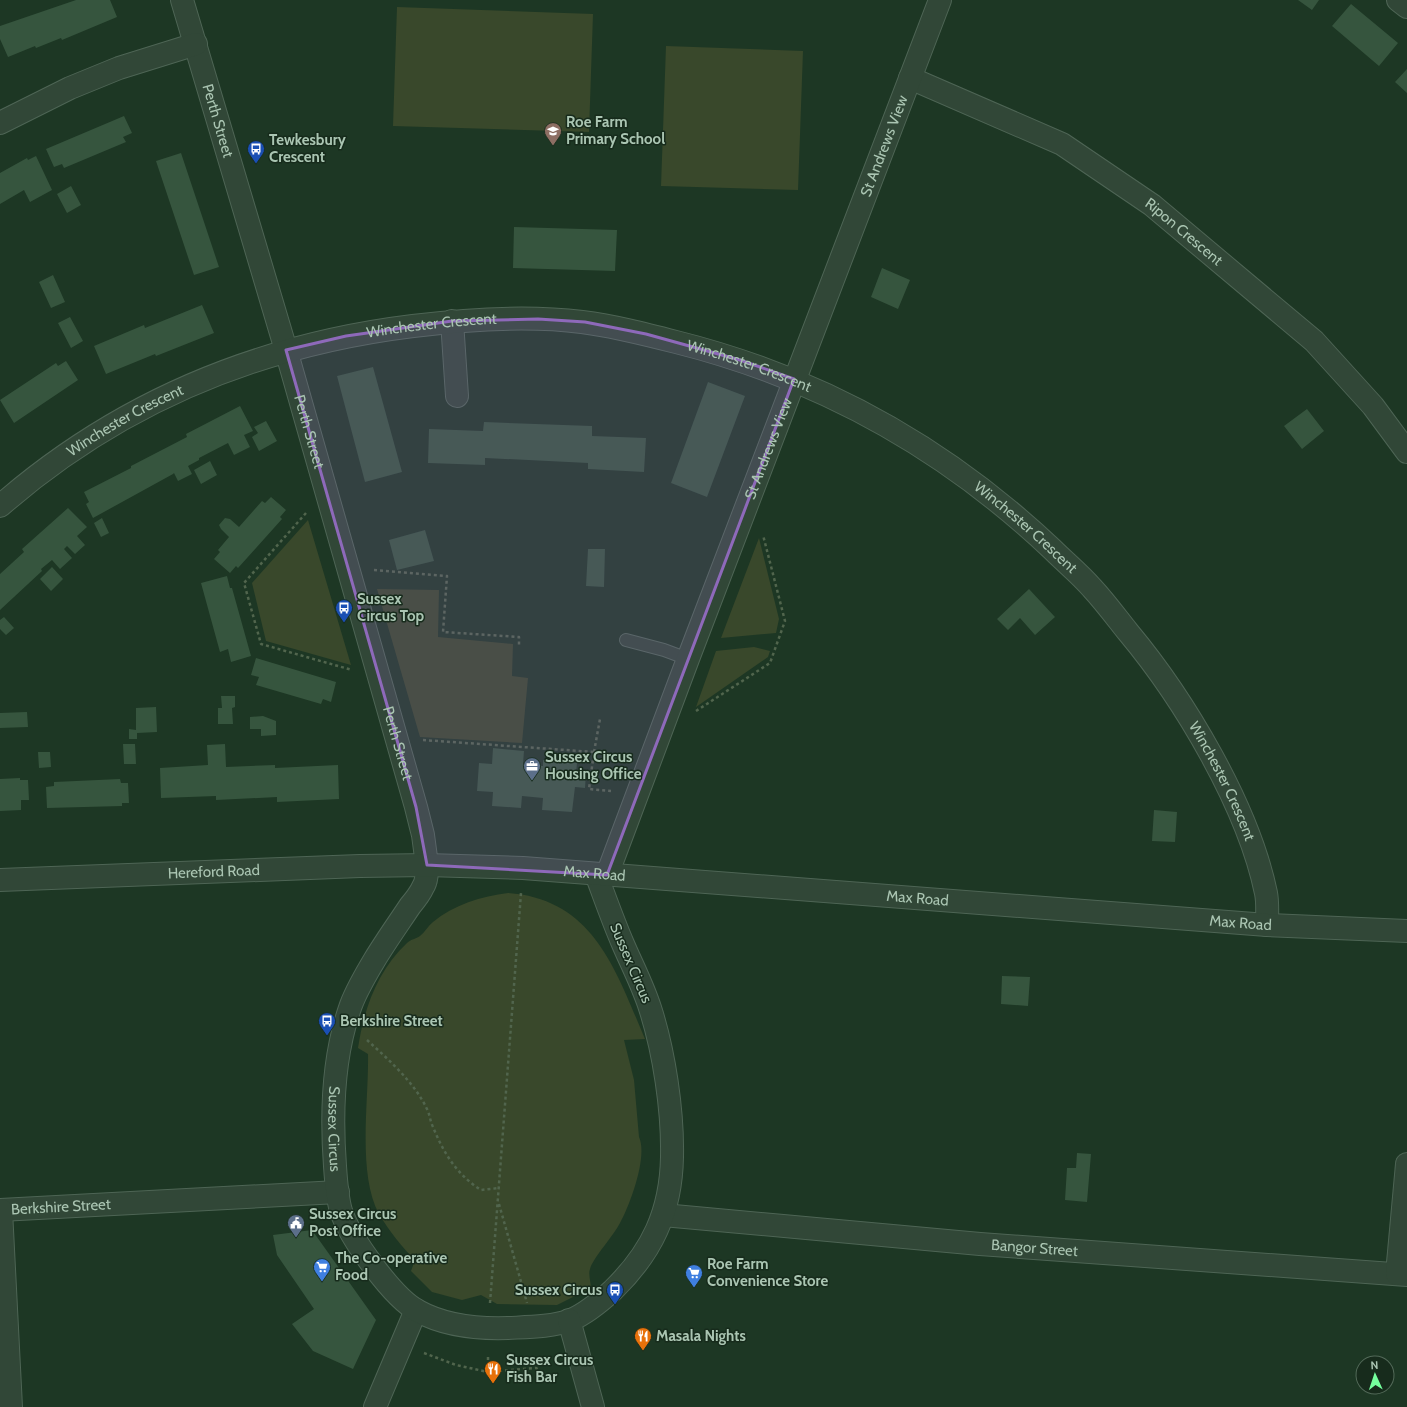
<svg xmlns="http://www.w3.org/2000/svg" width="1407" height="1407" font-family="Cabin,sans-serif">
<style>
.green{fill:#39482b}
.building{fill:#36553e}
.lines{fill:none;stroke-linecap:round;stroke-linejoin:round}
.service-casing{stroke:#4e6555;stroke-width:14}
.minor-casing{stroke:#4e6555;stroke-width:24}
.tertiary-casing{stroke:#4e6555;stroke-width:24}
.path{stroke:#51654d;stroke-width:2.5;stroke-dasharray:3 3;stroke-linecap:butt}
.service{stroke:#314737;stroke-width:12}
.minor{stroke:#314737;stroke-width:22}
.tertiary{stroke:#314737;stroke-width:22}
.marked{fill:#8e69ba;fill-opacity:0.2;stroke:#8e69ba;stroke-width:3;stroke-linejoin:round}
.labels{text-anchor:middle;stroke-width:3;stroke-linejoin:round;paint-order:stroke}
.street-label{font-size:15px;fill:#aac5b2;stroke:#172b1c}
.poi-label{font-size:15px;font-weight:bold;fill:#aac5b2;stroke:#172b1c;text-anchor:start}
</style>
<rect width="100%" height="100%" fill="#1d3724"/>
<!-- green -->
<path class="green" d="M397 7 593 14 589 132 393 126Z
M666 46 803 51 798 190 661 186Z
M308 520 351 665 266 641 252 583Z
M759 538 779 619 776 633 721 638Z
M377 589 439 590 438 637 513 644 512 676 528 678 522 743 420 737Z
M754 647 770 651 768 657 696 707 716 651Z
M508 893C594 899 616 971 645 1039L624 1040 634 1080 639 1137C648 1156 630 1205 620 1223 614 1235 593 1258 590 1269 588 1274 591 1283 591 1288L557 1305 497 1304 481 1295 462 1300 432 1292 411 1271 415 1260C402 1247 389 1231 379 1214 357 1173 369 1101 368 1054L358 1048C364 1009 377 971 407 943 411 939 416 939 420 936 425 932 428 926 433 922 453 905 482 896 508 893Z"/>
<!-- building -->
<path class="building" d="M76 0H110L117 17 62 40 61 38 36 48 35 46 8 57 0 39V26Z
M1298 0H1319L1312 10Z
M1351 4 1398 43 1379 66 1332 26Z
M1407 69V93L1395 82Z
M124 116 132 133 123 137 126 142 64 168 62 164 54 167 46 149Z
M181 153 219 267 194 275 156 161Z
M36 156 52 190 30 202 24 190 0 204V173L27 158 28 160Z
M71 186 81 205 67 213 57 194Z
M514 227 617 230 615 271 513 268Z
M882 268 910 280 898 309 871 297Z
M53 275 65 302 51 308 39 282Z
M202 305 214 333 156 356 155 354 106 374 94 346 144 325 145 328Z
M70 317 83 341 71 348 58 323Z
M66 361 78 380 14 423 0 400 56 363 58 366Z
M373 367 402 472 365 482 337 376Z
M708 382 745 396 707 497 671 483Z
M240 406 253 431 244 435 250 447 234 455 228 443 199 458V460L188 466 192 474 178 481 174 473 173 474 93 518 86 504 89 502 84 492 131 468V466L187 437 186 434Z
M1307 409 1324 431 1302 449 1284 426Z
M266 421 277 441 259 451 252 437 258 433 254 427Z
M484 422 592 426V436L646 438 644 472 588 469V463L485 458V465L428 463 429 429 483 431Z
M210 461 217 475 201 484 194 470Z
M271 497 286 510 280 517 282 519 238 568 236 566 230 573 214 559 220 552 218 550 229 537 221 529 219 525 225 518 230 519 239 527 262 501 265 503Z
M68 508 87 527 77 536 85 545 75 554 67 546 64 549 72 558 60 569 52 560 41 569 42 571 0 610V574L24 552 22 549Z
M102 518 109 533 101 537 94 523Z
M425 530 434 561 397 570 389 540Z
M588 549H605L604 587 586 586Z
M52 567 63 579 51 591 40 579Z
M227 576 230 588H232L251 656 231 662 228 649 220 652 201 583Z
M1029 589 1055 617 1035 635 1020 618 1008 630 997 619Z
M4 617 14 628 6 635 0 629V620Z
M256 658 336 682 331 702 323 699 321 704 256 685 259 677 251 675Z
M221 696H235V707L232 708 233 724H218V708H222Z
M156 707 157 732 137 733V739H129V729L136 730V708Z
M27 712 28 727 0 728V713Z
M263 716 276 721V735L261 736V729H250V717Z
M123 744H135L136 764H124Z
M225 744 226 767 275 765V768L338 765 339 799 277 802V797L216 800V796L161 798 160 768 208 765 207 745Z
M493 748 524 751 523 764 543 766V760L577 763 576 774H586L585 788 575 787 572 812 542 810 543 798 522 796 521 808 492 806 493 792 477 791 479 763 492 764Z
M38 752H50L51 767 39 768Z
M20 778V780H28L29 800H21V810L0 811V779Z
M120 779 121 783H128L129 803H122V806L47 808 46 787 54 786V782Z
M1154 810 1177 812 1175 842 1152 841Z
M1002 976 1030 977 1028 1006 1001 1004Z
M1077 1153 1091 1154 1087 1202 1065 1200 1067 1168H1076Z
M312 1230 376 1320 353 1369 313 1351 292 1324 314 1309 277 1255 273 1235Z"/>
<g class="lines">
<!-- service casing -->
<g class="service-casing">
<path id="service" d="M626 640 664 650 688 659"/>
</g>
<!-- minor casing -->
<g class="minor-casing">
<g id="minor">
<path id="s1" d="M182 0 286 350 416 807 423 835 427 865"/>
<path d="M1398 0 1407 7"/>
<path id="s2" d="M910 78 1062 144 1152 205 1314 341 1373 406 1407 452"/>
<path d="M0 123 70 88 119 68 196 44"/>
<path d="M452 321 457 396"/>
<path id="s3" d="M0 506C118 403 258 345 413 326 469 319 526 315 582 322 614 326 645 334 676 342 820 378 944 447 1052 549 1065 562 1080 574 1092 588 1105 602 1116 617 1128 632 1184 699 1248 806 1266 893 1268 903 1267 914 1267 925"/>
<path id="s4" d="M607 875 688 659 940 0"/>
<path id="s5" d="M0 1210 338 1192"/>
<path d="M1 1210 11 1407"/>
<path id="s6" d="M663 1215 980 1244 1407 1275"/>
<path d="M1397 1274 1407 1164"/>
<path d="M375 1407 416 1310"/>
</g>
</g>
<!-- tertiary casing -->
<g class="tertiary-casing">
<g id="tertiary">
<path id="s7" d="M427 865C427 872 427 881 423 887 420 894 415 900 410 906 398 924 386 941 375 959 366 974 357 989 351 1005 333 1055 331 1113 335 1166 336 1181 337 1197 341 1211 350 1238 393 1298 418 1311 445 1326 477 1329 508 1328 528 1327 552 1327 571 1320 587 1313 600 1302 613 1290 652 1252 671 1212 672 1157 673 1111 664 1051 650 1008 643 986 632 965 623 944 613 921 605 898 596 874"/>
<path id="s8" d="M0 880 360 866 427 865 523 868 1267 925 1407 931"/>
<path d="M569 1320 593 1407"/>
</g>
</g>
<!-- path -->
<path class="path" d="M306 513 244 583 261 644 352 670
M374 570 447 576 443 632 519 637V645
M696 711 770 663 785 621 763 535
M423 740 594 752 589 789 611 791
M594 752 600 719
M367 1040C389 1060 414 1082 427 1109 430 1115 430 1121 433 1127 443 1152 457 1175 481 1190L499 1188
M499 1204 527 1303
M490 1303 521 893
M424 1353 456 1365 488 1372 536 1368 550 1377 558 1375
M488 1372V1354"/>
<!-- service -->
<use href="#service" class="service"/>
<!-- minor -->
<use href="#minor" class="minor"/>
<!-- tertiary -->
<use href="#tertiary" class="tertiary"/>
</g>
<!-- marked area -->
<path class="marked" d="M538 319 585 322 646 334 740 360 794 379 607 875 427 865 416 807 286 350 346 336 452 321Z"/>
<!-- icons -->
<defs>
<g id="school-pin" transform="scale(0.9)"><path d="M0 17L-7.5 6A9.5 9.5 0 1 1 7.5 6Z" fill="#8d6e63" stroke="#172b1c"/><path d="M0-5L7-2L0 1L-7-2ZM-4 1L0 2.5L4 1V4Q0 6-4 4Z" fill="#fff"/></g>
<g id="bus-pin" transform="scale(0.9)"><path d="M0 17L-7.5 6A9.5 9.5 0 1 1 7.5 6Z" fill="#1a4fb4" stroke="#172b1c"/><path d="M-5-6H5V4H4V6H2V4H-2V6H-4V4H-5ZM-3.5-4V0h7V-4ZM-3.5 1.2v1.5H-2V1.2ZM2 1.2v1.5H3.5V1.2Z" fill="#fff"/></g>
<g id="office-pin" transform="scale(0.9)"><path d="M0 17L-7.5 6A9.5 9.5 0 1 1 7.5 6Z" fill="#5c6f8a" stroke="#172b1c"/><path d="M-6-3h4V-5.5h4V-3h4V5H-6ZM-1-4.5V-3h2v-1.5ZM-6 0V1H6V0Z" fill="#fff"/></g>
<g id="civic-pin" transform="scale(0.9)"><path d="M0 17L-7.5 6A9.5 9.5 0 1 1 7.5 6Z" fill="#5c6f8a" stroke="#172b1c"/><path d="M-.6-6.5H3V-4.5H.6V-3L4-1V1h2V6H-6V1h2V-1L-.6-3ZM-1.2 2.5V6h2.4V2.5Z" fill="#fff"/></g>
<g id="supermarket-pin" transform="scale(0.9)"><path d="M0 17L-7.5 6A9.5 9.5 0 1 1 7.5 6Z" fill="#3f7fe0" stroke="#172b1c"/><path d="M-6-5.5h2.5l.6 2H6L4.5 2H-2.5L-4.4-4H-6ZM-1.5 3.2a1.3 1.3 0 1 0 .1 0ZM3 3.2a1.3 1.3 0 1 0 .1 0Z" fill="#fff"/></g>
<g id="restaurant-pin" transform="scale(0.9)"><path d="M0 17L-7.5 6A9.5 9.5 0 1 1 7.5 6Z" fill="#e8710a" stroke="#172b1c"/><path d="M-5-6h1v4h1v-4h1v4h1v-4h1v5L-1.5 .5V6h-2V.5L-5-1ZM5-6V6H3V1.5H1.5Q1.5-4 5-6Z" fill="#fff"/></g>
</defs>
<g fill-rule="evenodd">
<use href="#school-pin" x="553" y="131"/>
<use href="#bus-pin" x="256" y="149"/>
<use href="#bus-pin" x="344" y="608"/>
<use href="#office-pin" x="532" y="766"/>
<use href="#bus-pin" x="327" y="1021"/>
<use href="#civic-pin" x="296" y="1223"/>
<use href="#supermarket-pin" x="322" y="1267"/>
<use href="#supermarket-pin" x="694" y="1273"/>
<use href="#bus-pin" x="615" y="1290"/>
<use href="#restaurant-pin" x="643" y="1336"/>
<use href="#restaurant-pin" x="493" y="1369"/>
</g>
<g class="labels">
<!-- street labels -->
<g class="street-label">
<text dy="5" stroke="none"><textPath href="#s1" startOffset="126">Perth Street</textPath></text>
<text dy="5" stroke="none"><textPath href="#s4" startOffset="780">St Andrews View</textPath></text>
<text dy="5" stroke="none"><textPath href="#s2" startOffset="316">Ripon Crescent</textPath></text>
<text dy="5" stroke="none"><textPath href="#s3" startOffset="476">Winchester Crescent</textPath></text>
<text dy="5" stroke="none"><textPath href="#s3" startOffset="800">Winchester Crescent</textPath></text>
<text dy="5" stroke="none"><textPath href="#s3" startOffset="152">Winchester Crescent</textPath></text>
<text dy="5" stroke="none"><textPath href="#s1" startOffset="450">Perth Street</textPath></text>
<text dy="5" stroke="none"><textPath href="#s4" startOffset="456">St Andrews View</textPath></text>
<text dy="5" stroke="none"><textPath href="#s3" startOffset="1123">Winchester Crescent</textPath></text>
<text dy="5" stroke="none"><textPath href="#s1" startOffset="774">Perth Street</textPath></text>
<text dy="5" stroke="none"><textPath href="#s3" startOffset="1447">Winchester Crescent</textPath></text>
<text dy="5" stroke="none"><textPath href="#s8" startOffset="214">Hereford Road</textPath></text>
<text dy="5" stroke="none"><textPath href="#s8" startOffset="595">Max Road</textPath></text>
<text dy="5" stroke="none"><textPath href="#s8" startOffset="919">Max Road</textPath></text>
<text dy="5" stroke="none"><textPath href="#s8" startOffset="1243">Max Road</textPath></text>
<text transform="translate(631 963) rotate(67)" y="5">Sussex Circus</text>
<text dy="5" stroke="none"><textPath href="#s7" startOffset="287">Sussex Circus</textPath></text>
<text dy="5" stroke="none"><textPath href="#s5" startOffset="61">Berkshire Street</textPath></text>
<text dy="5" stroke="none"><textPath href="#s6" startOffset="373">Bangor Street</textPath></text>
</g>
<!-- poi labels -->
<g class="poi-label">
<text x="566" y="127">Roe Farm<tspan x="566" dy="17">Primary School</tspan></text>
<text x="269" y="145">Tewkesbury<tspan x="269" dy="17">Crescent</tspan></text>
<text x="357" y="604">Sussex<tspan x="357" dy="17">Circus Top</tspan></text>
<text x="545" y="762">Sussex Circus<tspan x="545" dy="17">Housing Office</tspan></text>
<text x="340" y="1026">Berkshire Street</text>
<text x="309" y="1219">Sussex Circus<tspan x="309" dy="17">Post Office</tspan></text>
<text x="335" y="1263">The Co-operative<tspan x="335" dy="17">Food</tspan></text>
<text x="707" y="1269">Roe Farm<tspan x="707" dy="17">Convenience Store</tspan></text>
<text x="602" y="1295" text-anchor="end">Sussex Circus</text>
<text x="656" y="1341">Masala Nights</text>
<text x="506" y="1365">Sussex Circus<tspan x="506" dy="17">Fish Bar</tspan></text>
</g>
</g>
<!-- north arrow -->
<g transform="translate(1375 1375) rotate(357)"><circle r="19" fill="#172b1c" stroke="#526958"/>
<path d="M0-3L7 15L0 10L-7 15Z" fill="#75ff9d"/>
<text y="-6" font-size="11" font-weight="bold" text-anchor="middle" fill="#aac5b2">N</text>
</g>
</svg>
